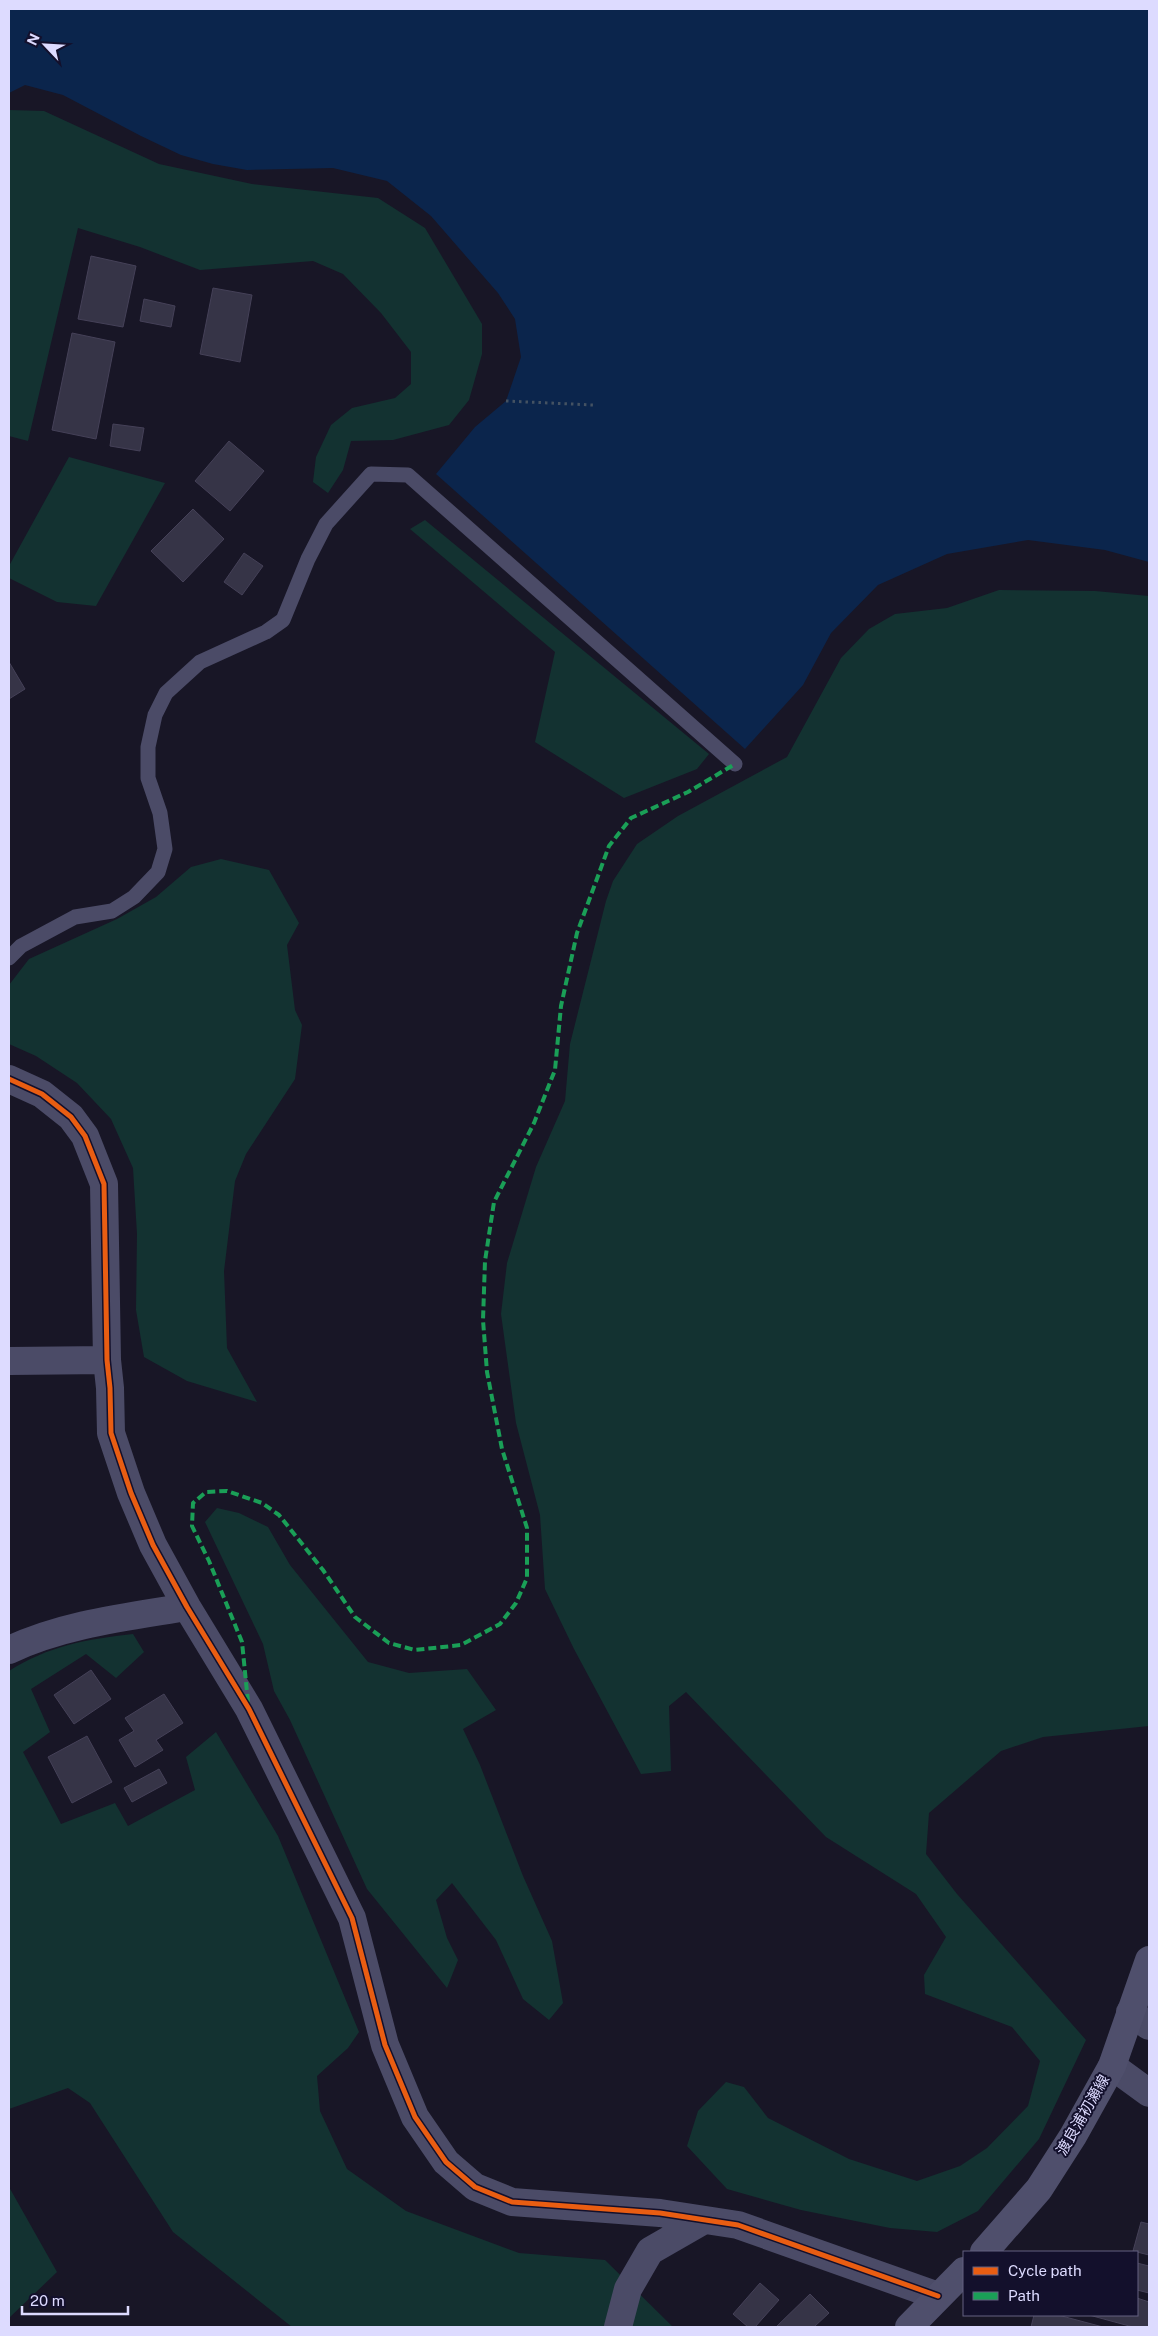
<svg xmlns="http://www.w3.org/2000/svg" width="1158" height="2336" font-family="'Public Sans','Noto Sans JP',sans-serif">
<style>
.green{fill:#133231}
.water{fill:#0b254c}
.building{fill:#363447;stroke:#454158}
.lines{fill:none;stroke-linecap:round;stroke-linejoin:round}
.path{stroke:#445262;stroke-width:3;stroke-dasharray:2.5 4;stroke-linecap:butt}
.lane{stroke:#4b4b67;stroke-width:15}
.street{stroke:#4b4b67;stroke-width:28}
.secondary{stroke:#4f4f6c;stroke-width:28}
.quiet{stroke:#1a9f57;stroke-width:4;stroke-dasharray:8 4;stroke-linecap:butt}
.cycleway-casing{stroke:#13102c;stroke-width:8}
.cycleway{stroke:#e95d12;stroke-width:5}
.labels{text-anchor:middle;stroke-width:4;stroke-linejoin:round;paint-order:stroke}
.street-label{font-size:15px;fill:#dddbff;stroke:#13102c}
</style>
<rect width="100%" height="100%" fill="#181626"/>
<!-- green -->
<path class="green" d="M9 110 44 111 159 164 252 184 378 198 425 228 482 324V354L469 400 449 425 393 440 351 441 343 470 328 493 313 482 316 457 331 425 352 408 395 398 411 384V352L381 313 343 274 313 261 200 270 140 247 78 228 28 441 9 436Z
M69 457 165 483 96 606 57 602 9 578V566Z
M425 520 709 754 697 769 624 798 535 742 555 652 410 529Z
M999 590 1095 591 1149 596V1726L1043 1737 1001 1751 929 1813 926 1854 957 1894 1086 2040 1039 2139 978 2211 937 2232 890 2228 801 2210 727 2189 687 2146 698 2111 726 2082 744 2087 768 2118 849 2159 917 2181 960 2166 987 2148 1028 2106 1040 2061 1012 2027 925 1994 924 1975 946 1937 916 1894 826 1837 686 1692 669 1706 671 1771 641 1774 574 1649 545 1589 540 1515 516 1423 501 1314 507 1263 536 1167 565 1101 570 1044 606 901 613 881 637 844 678 816 787 757 841 658 869 629 895 614 947 608Z
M221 859 269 870 299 923 287 945 295 1010 302 1025 295 1079 246 1154 235 1181 224 1271 227 1348 257 1402 187 1381 144 1357 136 1310 137 1234 133 1168 111 1119 77 1083 36 1056 9 1044V985L29 959 117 919 156 897 191 867Z
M217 1508 239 1513 268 1527 290 1565 368 1662 409 1673 467 1669 496 1710 463 1729 480 1765 523 1876 552 1941 563 2003 549 2020 523 1999 496 1940 452 1883 436 1900 447 1938 458 1960 447 1988 367 1889 290 1720 274 1691 263 1644 205 1522Z
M133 1634 144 1652 116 1678 86 1654 31 1689 50 1732 23 1752 61 1824 115 1803 128 1826 195 1790 186 1757 216 1732 278 1836 359 2032 348 2048 317 2076 320 2111 347 2169 406 2211 519 2253 605 2260 673 2327H292L173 2232 90 2103 68 2088 9 2109V1671C48 1646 87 1639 133 1634Z
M9 2187 57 2272 9 2318Z"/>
<!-- water -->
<path class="water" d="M9 9H1149V562L1105 550 1028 540 947 554 878 585 831 633 803 685 745 749 436 474 475 427 506 401 521 357 515 319 498 293 431 216 387 181 333 168 247 170 213 164 181 155 141 136 63 95 25 85 9 93Z"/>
<!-- building -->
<path class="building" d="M91 256 136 266 123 327 78 319Z
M213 288 252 295 240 362 200 354Z
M144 299 175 306 171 327 140 321Z
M72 333 115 342 96 439 52 430Z
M113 424 144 428 140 451 110 446Z
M229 441 264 471 230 511 195 481Z
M193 509 224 539 183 582 151 551Z
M244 553 263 566 242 595 224 582Z
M9 662 25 689 9 699Z
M91 1670 111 1699 74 1724 54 1695Z
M164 1694 183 1723 156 1740 163 1750 135 1767 119 1740 134 1731 125 1718Z
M87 1736 112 1782 72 1803 48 1757Z
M159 1769 167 1783 132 1802 124 1788Z
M1141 2222 1149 2224V2255L1133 2251Z
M1137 2263 1149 2266V2293L1137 2290Z
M760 2283 779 2300 755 2327H748L733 2314Z
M810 2294 829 2313 814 2327H776Z
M1137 2298 1149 2302V2327H1133L1089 2315H1137Z
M1034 2315H1058L1103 2327H1031Z"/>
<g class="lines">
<!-- path -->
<path class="path" d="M506 401 593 405"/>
<!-- lane -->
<path class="lane" d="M9 958 21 946 75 917 112 911 134 897 158 872 165 849 160 813 148 778V747L155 715 166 693 200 662 266 632 283 620 308 559 326 524 371 474 408 475 735 764"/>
<!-- street -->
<path class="street" d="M9 1079 42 1094 71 1117 85 1136 104 1184 107 1360 110 1388 111 1433 131 1493 153 1545 187 1607 249 1709 352 1918 385 2045 415 2117 446 2162 475 2187 512 2202 660 2213 738 2225 938 2296
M9 1361 107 1360
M9 1650C64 1624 127 1617 187 1607
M1130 2012 1149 2026
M1112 2066 1149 2093
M618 2327 628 2289 650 2251 704 2220"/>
<!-- secondary -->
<path class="secondary" d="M984 2252 1039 2189 1073 2136 1112 2066 1149 1960
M909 2327 964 2271"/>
<!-- quiet -->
<path class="quiet" d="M248 1702 242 1642 209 1561 192 1526 193 1503 206 1492 227 1491 262 1503 279 1515 323 1570 355 1617 389 1643 415 1650 461 1645 500 1624 516 1603 527 1578V1528L502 1449 487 1372 483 1320 485 1261 494 1202 534 1123 555 1070 561 1006 577 933 609 846 631 818 688 792 735 764"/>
<!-- cycleway casing -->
<g class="cycleway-casing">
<path id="cycleway" d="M9 1079 42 1094 71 1117 85 1136 104 1184 107 1360 110 1388 111 1433 131 1493 153 1545 187 1607 249 1709 352 1918 385 2045 415 2117 446 2162 475 2187 512 2202 660 2213 738 2225 938 2296"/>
</g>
<!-- cycleway -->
<use href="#cycleway" class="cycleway"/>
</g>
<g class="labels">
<!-- street labels -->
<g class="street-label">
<text transform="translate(1083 2115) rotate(-60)" y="5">渡良浦初瀬線</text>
</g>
</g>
<!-- border -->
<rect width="1158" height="2336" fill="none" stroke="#dddbff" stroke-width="20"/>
<!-- legend -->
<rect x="963" y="2251" width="175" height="65" fill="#13102c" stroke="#646180"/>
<rect x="973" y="2267" width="25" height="8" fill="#e95d12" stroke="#646180"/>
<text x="1008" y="2276" font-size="15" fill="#dddbff">Cycle path</text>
<rect x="973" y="2292" width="25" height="8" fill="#1a9f57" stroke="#646180"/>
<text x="1008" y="2301" font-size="15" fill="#dddbff">Path</text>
<!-- north arrow -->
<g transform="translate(45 45) rotate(295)" stroke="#13102c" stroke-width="4" paint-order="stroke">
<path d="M0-4L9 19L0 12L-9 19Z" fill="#dddbff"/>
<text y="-8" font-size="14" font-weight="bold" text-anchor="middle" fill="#dddbff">N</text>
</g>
<!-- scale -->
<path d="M22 2306v8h106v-8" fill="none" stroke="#dddbff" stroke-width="2.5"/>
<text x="30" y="2306" font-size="15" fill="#dddbff" stroke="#13102c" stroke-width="4" paint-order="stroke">20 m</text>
</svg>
